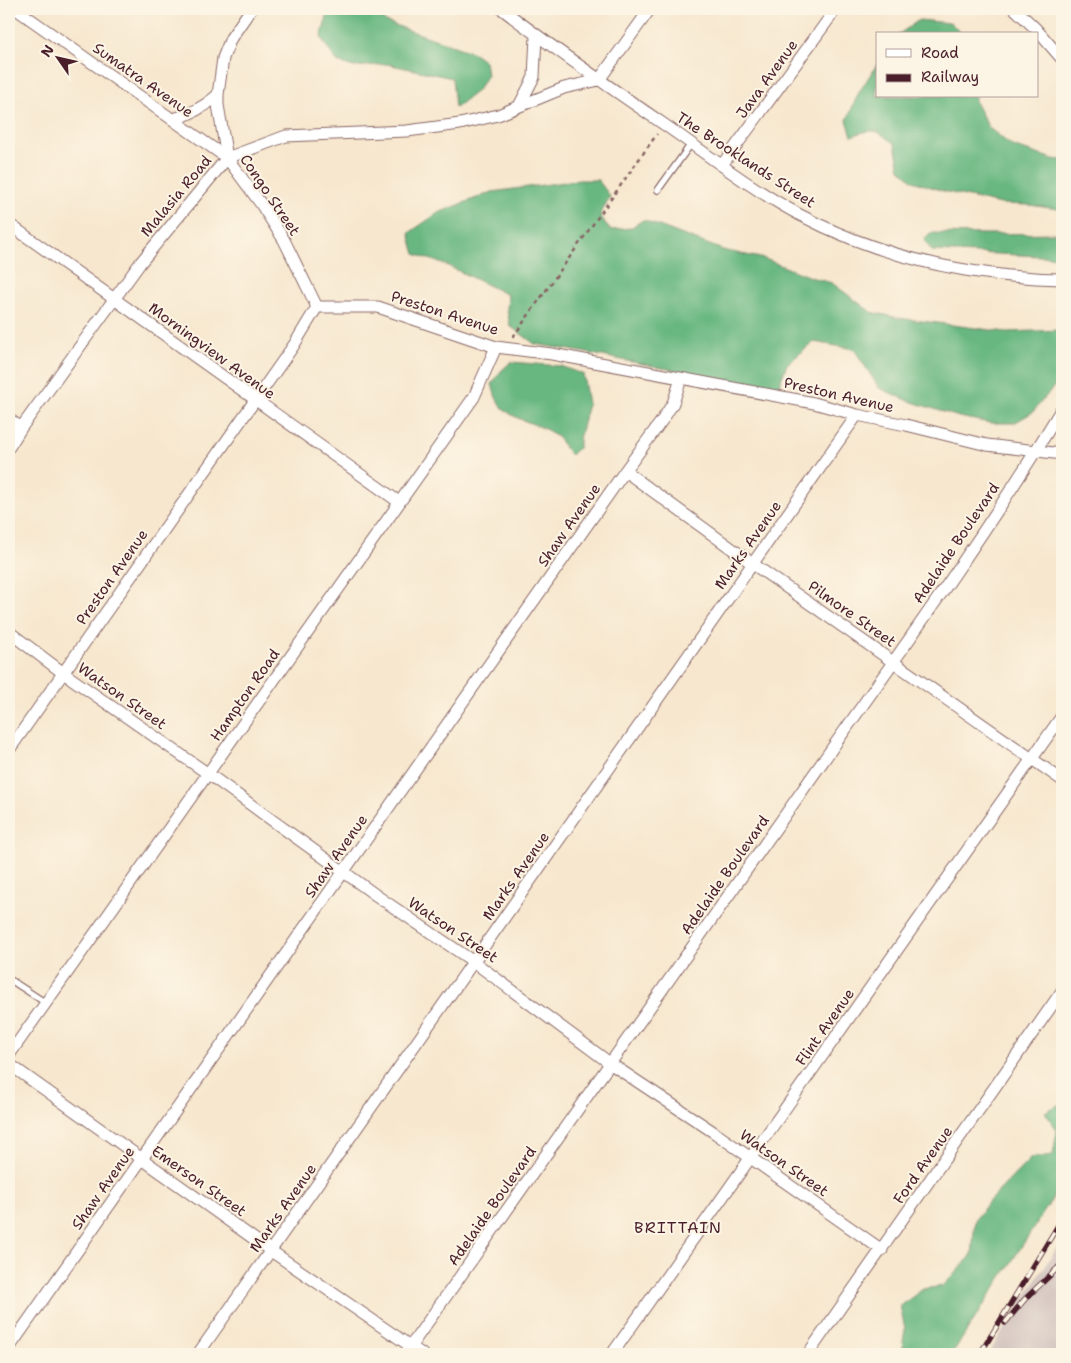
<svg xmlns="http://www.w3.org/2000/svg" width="1071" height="1363" font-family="'Shantell Sans',sans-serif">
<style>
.industrial{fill:#cfc0bb}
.forest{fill:#68b780;stroke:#596b56}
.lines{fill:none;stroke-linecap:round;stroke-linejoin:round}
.lane-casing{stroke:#876564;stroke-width:8}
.street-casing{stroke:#876564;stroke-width:13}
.path{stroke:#876564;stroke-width:2.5;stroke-dasharray:4 4;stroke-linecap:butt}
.lane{stroke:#fff;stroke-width:5.5}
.street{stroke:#fff;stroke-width:11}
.rail-casing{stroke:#4a1f2b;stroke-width:5.5}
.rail{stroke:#fcf5e5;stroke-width:4;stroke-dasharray:11;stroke-linecap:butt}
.labels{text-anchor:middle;stroke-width:4;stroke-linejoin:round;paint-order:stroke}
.street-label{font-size:15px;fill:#4a1f2b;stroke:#fcf5e5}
.neighbourhood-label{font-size:16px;letter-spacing:1px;fill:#4a1f2b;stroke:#fcf5e5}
</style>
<rect width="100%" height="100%" fill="#fcf5e5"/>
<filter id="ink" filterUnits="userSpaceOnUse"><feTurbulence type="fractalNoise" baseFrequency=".02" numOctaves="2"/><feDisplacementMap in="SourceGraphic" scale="10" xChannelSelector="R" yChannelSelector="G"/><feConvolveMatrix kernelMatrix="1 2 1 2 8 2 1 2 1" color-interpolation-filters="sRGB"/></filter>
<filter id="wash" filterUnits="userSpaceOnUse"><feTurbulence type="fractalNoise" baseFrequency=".0096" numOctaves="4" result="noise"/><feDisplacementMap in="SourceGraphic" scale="20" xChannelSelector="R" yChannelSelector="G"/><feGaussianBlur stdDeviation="1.12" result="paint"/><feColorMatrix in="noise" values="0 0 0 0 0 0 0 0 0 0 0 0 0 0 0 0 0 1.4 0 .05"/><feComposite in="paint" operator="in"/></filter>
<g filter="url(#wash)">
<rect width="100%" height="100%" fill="#f7e7ce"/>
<!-- industrial -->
<path class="industrial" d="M1062 1240V1354H988L1061 1241Z"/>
<!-- forest -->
<path class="forest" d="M329 9H373L386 22 474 53 485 61 487 75 478 90 455 108 452 78 387 64 354 67 337 62 321 38Z
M919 20 951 23 962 34H899Z
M877 64V96H975V102L989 128 1012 146 1053 159 1062 160V212L1058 209 1029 205 1000 204 943 191 913 181 900 169 895 144C876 130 876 127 852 136L847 120 858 94Z
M579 180H598L610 196 600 215 610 230 630 228 643 220 723 250 765 259 810 277 832 283 871 312 899 318 1006 332 1062 330V377L1033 412 1014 423H990L959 417 909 401 879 388 854 349 814 342 787 364 779 385 764 388 582 352 535 344 510 326 507 309 508 295 446 265 415 254 409 233 438 213 492 192Z
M930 233 988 234 1062 233V257L932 251 924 240Z
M511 362 560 366 583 374 588 404 579 439V447L571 455C565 450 562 441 556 436 540 422 511 422 499 403 495 398 494 390 492 384L501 371Z
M1062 1103V1184L952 1354H901L905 1329 900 1306 923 1289 943 1286 972 1255 975 1220 990 1200 1031 1158 1053 1155 1057 1130 1045 1112Z"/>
</g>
<g filter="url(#ink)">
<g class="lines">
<!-- lane casing -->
<g class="lane-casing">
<path id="lane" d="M658 190 691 144
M9 979 46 1003"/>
</g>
<!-- street casing -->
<g class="street-casing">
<path id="street" d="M16 9 227 158
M251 9 231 38 223 58 218 95V105L227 158 261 204 284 240 317 307
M502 9C554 49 608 86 662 123 707 154 751 189 800 215 882 258 971 277 1062 279
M1015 9 1036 29 1062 59
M519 106 534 77 536 36
M173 119C191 115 204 107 218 95
M722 165 836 9
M9 224 399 502
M317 307H378L496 347 552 354 814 403 857 415 906 425 987 445 1062 454
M9 419 21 428
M9 447 21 428 141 262 227 158 286 136 407 131 460 124 498 115 564 88 599 80 650 9
M625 471 753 564 1062 780
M9 632 62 672 207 773 377 896 474 962 611 1064 715 1133 882 1250
M9 750 294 345 317 307
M9 1055 474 397 496 347
M9 1064 271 1251 422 1354
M9 1348 625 471 663 419 673 403 681 379
M198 1354 857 415
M405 1354C536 1170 666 985 795 801 886 671 981 543 1062 408
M612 1354 1062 716
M808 1354 1062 991"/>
</g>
<!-- path -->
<path class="path" d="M513 337 657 134"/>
<!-- lane -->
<use href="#lane" class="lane"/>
<!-- street -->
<use href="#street" class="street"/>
<!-- rail casing -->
<g class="rail-casing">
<path id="rail" d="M1005 1323 1025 1299 1062 1264
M980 1354 1062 1219"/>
</g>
<!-- rail -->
<use href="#rail" class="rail"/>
</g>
</g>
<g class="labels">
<!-- street labels -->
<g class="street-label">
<text transform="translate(767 79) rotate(-54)" y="5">Java Avenue</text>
<text transform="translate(143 80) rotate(35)" y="5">Sumatra Avenue</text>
<text transform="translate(746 160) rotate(33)" y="5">The Brooklands Street</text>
<text transform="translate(270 195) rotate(56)" y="5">Congo Street</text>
<text transform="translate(176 196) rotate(-50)" y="5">Malasia Road</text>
<text transform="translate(445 313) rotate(18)" y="5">Preston Avenue</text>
<text transform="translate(212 351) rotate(36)" y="5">Morningview Avenue</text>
<text transform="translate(839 395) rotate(13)" y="5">Preston Avenue</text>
<text transform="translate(569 525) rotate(-55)" y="5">Shaw Avenue</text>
<text transform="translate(956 543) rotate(-56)" y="5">Adelaide Boulevard</text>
<text transform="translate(748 545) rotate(-55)" y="5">Marks Avenue</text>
<text transform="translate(112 577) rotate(-55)" y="5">Preston Avenue</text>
<text transform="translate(852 614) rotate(35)" y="5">Pilmore Street</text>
<text transform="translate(245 695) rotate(-55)" y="5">Hampton Road</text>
<text transform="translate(122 696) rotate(35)" y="5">Watson Street</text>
<text transform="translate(336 856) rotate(-55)" y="5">Shaw Avenue</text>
<text transform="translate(725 875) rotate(-55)" y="5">Adelaide Boulevard</text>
<text transform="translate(516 876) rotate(-55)" y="5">Marks Avenue</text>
<text transform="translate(453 930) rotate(34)" y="5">Watson Street</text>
<text transform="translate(825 1027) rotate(-55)" y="5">Flint Avenue</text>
<text transform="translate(784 1163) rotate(35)" y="5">Watson Street</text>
<text transform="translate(923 1165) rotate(-55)" y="5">Ford Avenue</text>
<text transform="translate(199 1181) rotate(35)" y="5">Emerson Street</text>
<text transform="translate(103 1188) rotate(-55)" y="5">Shaw Avenue</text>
<text transform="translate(492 1206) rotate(-55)" y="5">Adelaide Boulevard</text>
<text transform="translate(283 1208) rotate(-55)" y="5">Marks Avenue</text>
</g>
<!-- neighbourhood labels -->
<g class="neighbourhood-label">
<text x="678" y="1233">BRITTAIN</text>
</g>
</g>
<!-- margin -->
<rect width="1071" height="1363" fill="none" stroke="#fcf5e5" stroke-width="30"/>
<!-- legend -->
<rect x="876" y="32" width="162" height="65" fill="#fcf5e5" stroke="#b59f9b"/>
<rect x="886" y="49" width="25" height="8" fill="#ffffff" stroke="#b59f9b"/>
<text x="921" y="58" font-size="15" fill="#4a1f2b">Road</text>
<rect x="886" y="74" width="25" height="8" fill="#4a1f2b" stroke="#b59f9b"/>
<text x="921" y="82" font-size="15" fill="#4a1f2b">Railway</text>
<!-- north arrow -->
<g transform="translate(58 58) rotate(304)" stroke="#fcf5e5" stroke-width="4" paint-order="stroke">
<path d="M0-4L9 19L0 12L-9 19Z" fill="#4a1f2b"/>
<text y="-8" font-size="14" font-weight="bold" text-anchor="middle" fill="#4a1f2b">N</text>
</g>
</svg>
